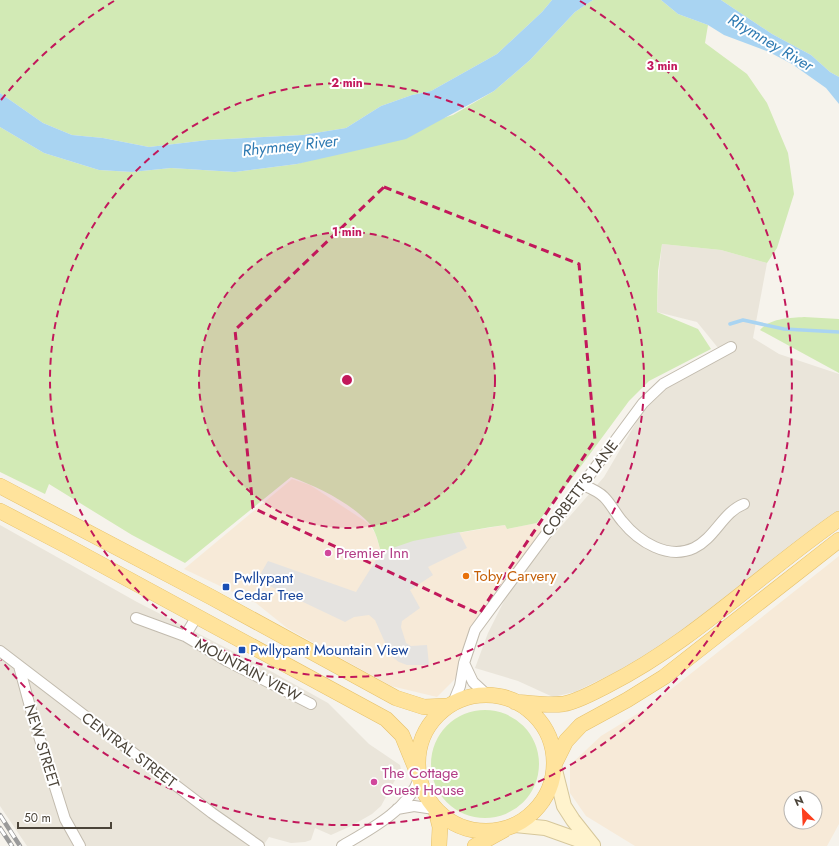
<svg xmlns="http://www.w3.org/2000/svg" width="839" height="846" font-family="Jost,sans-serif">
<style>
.residential{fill:#eae5da}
.commercial{fill:#f7ead8;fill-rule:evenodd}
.green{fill:#d2eab5}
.parking{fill:#e5e3e0}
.water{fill:#a9d4f2}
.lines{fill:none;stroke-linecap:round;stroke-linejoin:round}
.stream{stroke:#a9d4f2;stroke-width:3.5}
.street-casing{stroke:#c2bbae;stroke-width:12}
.secondary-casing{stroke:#d6c79b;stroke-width:16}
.primary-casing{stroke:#e6c16a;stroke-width:16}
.street{stroke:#fff;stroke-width:10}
.secondary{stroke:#fff3cd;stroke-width:14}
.primary{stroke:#ffe39c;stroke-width:15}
.rail-casing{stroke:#9a9a9a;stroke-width:4.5}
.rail{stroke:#fff;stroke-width:3;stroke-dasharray:9;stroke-linecap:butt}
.marked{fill:none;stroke:#c2185b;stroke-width:3;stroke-dasharray:8 5;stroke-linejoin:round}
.ring{fill:none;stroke:#c2185b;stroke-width:2;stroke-dasharray:7 5}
.hotel-dot{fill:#d1479c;stroke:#fff;stroke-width:1.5}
.food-dot{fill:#e8710a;stroke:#fff;stroke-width:1.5}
.transit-dot{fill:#1a4fb4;stroke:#fff;stroke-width:1.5}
.labels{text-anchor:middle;stroke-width:4;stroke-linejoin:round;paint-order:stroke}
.street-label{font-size:15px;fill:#4b4439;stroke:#fff}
.hotel-label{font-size:15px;fill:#b23c85;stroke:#fff;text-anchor:start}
.food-label{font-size:15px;fill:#c56008;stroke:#fff;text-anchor:start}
.transit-label{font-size:15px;fill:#164399;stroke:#fff;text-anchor:start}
.water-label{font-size:16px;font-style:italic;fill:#2e7ab2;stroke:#fff}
.centre{fill:#c2185b;stroke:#fff;stroke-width:2}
.ring-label{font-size:12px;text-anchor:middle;font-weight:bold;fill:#c2185b;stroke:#fff;stroke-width:4;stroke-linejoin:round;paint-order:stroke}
</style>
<rect width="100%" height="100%" fill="#f6f3ec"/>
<!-- residential -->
<path class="residential" d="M662 244 721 250 767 263 753 338 779 354 839 374V511L677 635 636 662 575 692 553 697 518 681 475 668 488 633 507 595 550 539 604 477 647 404 662 389 723 354 697 322 657 312 659 271Z
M0 525 137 602 267 669 328 703 369 744 400 765 401 769 381 806 372 814 351 826 331 835 315 828 311 840 305 842 291 843 269 837 263 846H27L0 806Z"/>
<!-- commercial -->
<path class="commercial" d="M292 479 310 485 368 523 375 533 381 552 413 541 505 525 507 529 537 523 546 530 498 588 480 614 465 651 459 675 437 697 391 686 287 628 256 603 184 569Z
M839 556V824L827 846H635L586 816 570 793V765L601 736 650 706ZM791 798H815V822H791Z"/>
<!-- green -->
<path class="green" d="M0 0H552L542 12 497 54 431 91 412 95 381 106 346 128 303 135 208 140 149 147 103 138 72 135 43 123 0 93Z
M593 0H661L678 14 708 25 705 43 747 74 767 103 788 153 794 194 777 248 767 263 721 250 662 244 658 271 657 312 698 329 711 349 649 381 629 401 570 481 537 523 507 529 505 525C463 531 422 539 381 552 378 542 376 531 369 523 349 502 318 487 291 477L185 563 132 535 49 484 45 494 0 472V127L44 153 99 170 132 172 171 168 235 172 297 164 453 115 494 91 530 60 575 12Z
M721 0H839V77L830 72 811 55 772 34Z
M804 317 839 319V373L760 330C770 318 790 318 804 317Z
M431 764a54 54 0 1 1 108 0a54 54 0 1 1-108 0Z"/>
<!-- parking -->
<path class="parking" d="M459 532 467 548 428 567 433 575 410 590 420 608 402 621 401 627 406 643 411 646 427 645 429 665H407L399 662 391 656 375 620 369 615 354 617 345 622 257 580 268 561 356 592 381 552 413 541Z"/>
<!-- water -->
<path class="water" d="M552 0H593L575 12 530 60 494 91 406 139 346 153 297 164 235 172 171 168 132 172 99 170 44 153 0 127V93L43 123 72 135 103 138 149 147 208 140 303 135 346 128 381 106 412 95 431 91 497 54 542 12Z
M661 0H721L772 34 811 55 830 72 839 77V104L826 88 792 64 769 52 724 35 708 25 678 14Z"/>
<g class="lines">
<!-- stream -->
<path class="stream" d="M730 324 743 320 784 329 839 332"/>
<!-- street casing -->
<g class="street-casing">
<path id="street" d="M583 485C590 488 598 491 604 497 611 504 616 514 622 521 639 542 668 560 694 548 715 538 723 512 744 504
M197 616 185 636 227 661 311 704
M136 618 185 636
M0 651 212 813 259 846
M464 663 473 682 487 695
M19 666 32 714 65 819 80 846
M453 703 460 686 464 663 475 630 643 403 663 384 731 347
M397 809 414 806 434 809
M342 846C369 830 408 810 419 779"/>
</g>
<!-- secondary casing -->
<g class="secondary-casing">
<path id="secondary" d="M554 766 564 806 573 820 592 844
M515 825 545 828 593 845"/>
</g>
<!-- primary casing -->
<g class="primary-casing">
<path id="primary" d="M0 486 211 597 396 698 424 707 446 706
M0 511 67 546 386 719 402 735 418 774
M418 763a68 68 0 1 1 136 0a68 68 0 1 1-136 0Z
M515 702C531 703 548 706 563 704 579 701 594 692 608 685 693 642 761 573 839 519
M555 763 566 741 581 725 627 700 664 677 839 540
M436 811 440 827 439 846
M475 846 504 830"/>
</g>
<!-- street -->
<use href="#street" class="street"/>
<!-- secondary -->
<use href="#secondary" class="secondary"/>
<!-- primary -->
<use href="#primary" class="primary"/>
<!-- rail casing -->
<g class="rail-casing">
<path id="rail" d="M0 815 20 846
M0 828 12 846"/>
</g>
<!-- rail -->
<use href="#rail" class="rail"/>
</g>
<!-- marked area -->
<path class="marked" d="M384 187 579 264 595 440 479 614 253 508 235 330Z"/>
<!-- distance rings -->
<circle cx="347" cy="380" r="148" fill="#c2185b" fill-opacity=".12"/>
<g class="ring">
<circle cx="347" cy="380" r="148"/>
<circle cx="347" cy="380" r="297"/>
<path d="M1 100A445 445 0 0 1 114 1M580 1A445 445 0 1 1 1 660"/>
</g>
<!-- markers -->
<g class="hotel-dot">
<circle cx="328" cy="553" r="4"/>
<circle cx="374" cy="782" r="4"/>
</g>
<circle class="food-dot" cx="466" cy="576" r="4"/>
<g class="transit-dot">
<rect x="222" y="583" width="8" height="8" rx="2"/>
<rect x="238" y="646" width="8" height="8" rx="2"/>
</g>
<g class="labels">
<!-- street labels -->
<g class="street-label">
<text transform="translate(580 488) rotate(-53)" y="5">CORBETT'S LANE</text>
<text transform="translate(248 670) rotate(28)" y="5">MOUNTAIN VIEW</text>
<text transform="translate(42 746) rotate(73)" y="5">NEW STREET</text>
<text transform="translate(129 750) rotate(37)" y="5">CENTRAL STREET</text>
</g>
<!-- hotel labels -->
<g class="hotel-label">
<text x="336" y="558">Premier Inn</text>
<text x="382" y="778">The Cottage<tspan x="382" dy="17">Guest House</tspan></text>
</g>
<!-- food labels -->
<g class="food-label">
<text x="474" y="581">Toby Carvery</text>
</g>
<!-- transit labels -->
<g class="transit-label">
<text x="234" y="583">Pwllypant<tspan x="234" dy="17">Cedar Tree</tspan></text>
<text x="250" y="655">Pwllypant Mountain View</text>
</g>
<!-- water labels -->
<g class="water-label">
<text transform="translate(771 42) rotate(31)" y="6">Rhymney River</text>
<text transform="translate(290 145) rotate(-6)" y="6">Rhymney River</text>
</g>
</g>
<circle cx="347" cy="380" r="6" class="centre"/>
<g class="ring-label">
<text x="662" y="70">3 min</text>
<text x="347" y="87">2 min</text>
<text x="347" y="236">1 min</text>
</g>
<!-- north arrow -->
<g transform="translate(803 810) rotate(336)"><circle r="19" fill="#ffffff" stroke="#b7b4b0"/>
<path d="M0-3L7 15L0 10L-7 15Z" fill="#fc3f1d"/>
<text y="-6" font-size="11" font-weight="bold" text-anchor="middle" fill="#4b4439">N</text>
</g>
<!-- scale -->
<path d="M18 822v6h93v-6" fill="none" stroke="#4b4439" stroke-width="2"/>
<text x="24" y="822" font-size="12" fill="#4b4439" stroke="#ffffff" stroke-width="3" paint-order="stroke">50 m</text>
</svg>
